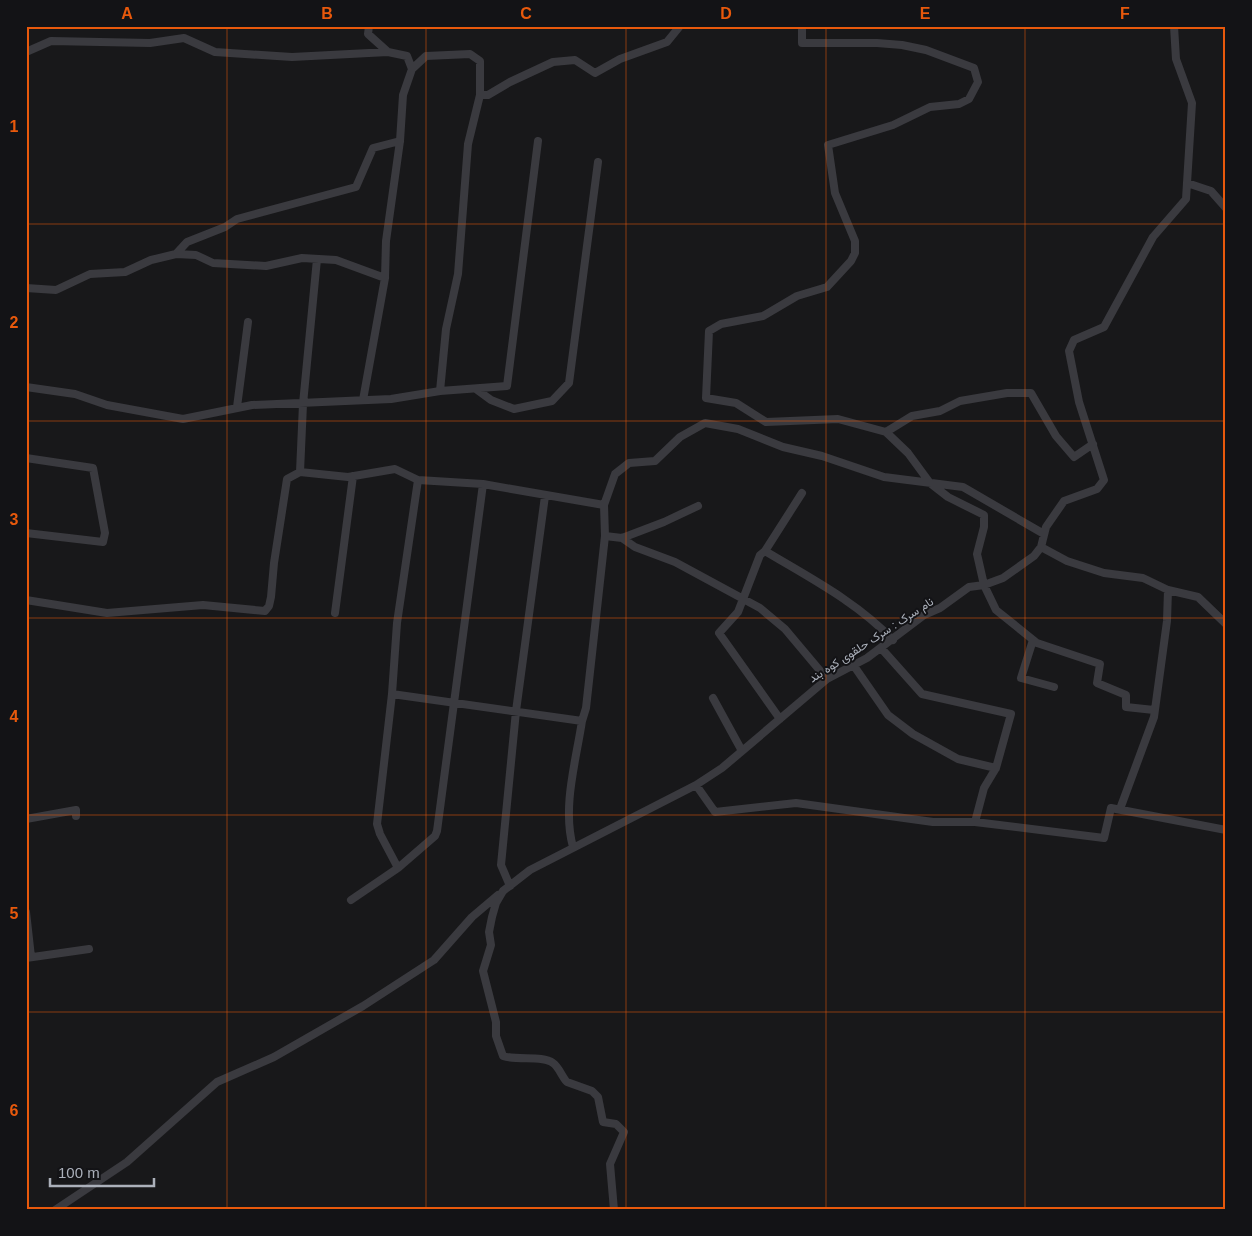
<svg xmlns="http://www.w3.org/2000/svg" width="1252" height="1236" font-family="Arial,Vazirmatn,sans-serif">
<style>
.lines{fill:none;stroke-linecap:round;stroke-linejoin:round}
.street{stroke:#3a3a3f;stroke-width:8}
.grid{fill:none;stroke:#e8590c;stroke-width:1;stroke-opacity:0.55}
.labels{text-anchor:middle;stroke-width:4;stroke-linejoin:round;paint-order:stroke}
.street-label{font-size:12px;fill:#abb0ba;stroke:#131316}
.neatline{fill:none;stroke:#e8590c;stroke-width:2}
.grid-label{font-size:16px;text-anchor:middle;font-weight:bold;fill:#e8590c}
</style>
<rect width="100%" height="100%" fill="#18181a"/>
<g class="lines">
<!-- street -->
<path class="street" d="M369 26 368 34 388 52
M802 26V43H877L902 45 926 50 974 68 978 82 969 99 959 104 930 107 893 125 828 145 835 193 855 241V253L851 261 827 287 797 296 763 316 721 324 709 331 706 398 736 403 766 422 838 419 886 432 908 453 930 483 948 497 984 515V527L977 554 984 585 996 610 1037 643 1100 664 1097 683 1126 695V707L1154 710
M26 52 51 41 150 43 184 38 215 52 292 57 388 52 407 56 412 69
M480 95H488L510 82 553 62 575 60 595 73 620 59 667 42 680 26
M1187 183 1211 191 1226 208
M176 254 196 255 213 263 266 266 302 258 336 260 385 278
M26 288 56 290 90 274 125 272 151 260 176 254 187 242 225 227 237 219 356 187 373 148 400 141
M26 387 75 394 107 405 183 419 252 405 391 399 440 391 507 386 538 141
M476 389 491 400 514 409 552 401 569 383 598 162
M363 400 385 278 386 241 400 141 403 95 412 69 426 56 470 54 480 61V95L468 144 458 274 446 329 440 391
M237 407 248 322
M886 432 912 416 940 411 960 401 1007 393H1031L1056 436 1074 457 1093 444
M26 458 93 468 105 533 103 542 26 533
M300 472 303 404 317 259
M605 536 622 538 664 522 698 506
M622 538 635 547 675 562 760 608 785 629 827 679
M1041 547 1067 561 1104 573 1143 578 1168 590 1198 597 1226 624
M765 551C810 578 857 602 893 640
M26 600 107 613 203 605 265 611 269 606 271 597 274 563 287 479 300 472 348 477 395 469 418 480 483 484 604 505
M335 613 353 476
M1033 640 1021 678 1054 687
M881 648 922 694 1011 714 996 768 984 788 975 822
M854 666 888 715 913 734 958 759 996 768
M392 694 582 721
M713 698 742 751
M780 719 719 633 738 612 760 555 765 551 802 493
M696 785 715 812 796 803 933 822H975L1104 838 1111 808 1226 830
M1120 809 1154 717 1167 621 1168 590
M26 819 76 810V816
M573 847C562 807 576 761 582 721L586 708 605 536 604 505 615 474 629 463 655 461 680 437 705 423 738 429 783 447 822 456 884 477 963 487 1044 534
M398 868 380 834 377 824 392 694 397 623 418 480
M510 886 501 865 516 711 545 496
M351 900 398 868 435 836 437 831 483 484
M26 912 31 957
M26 958 89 949
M55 1210 127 1162 217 1082 274 1057 363 1006 434 960 472 917 498 895
M614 1210 610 1164 624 1132 616 1124 603 1122 598 1097 592 1091 567 1082C562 1077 559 1067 553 1063 542 1055 518 1061 503 1056L496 1036V1022L483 971 491 945 489 932 492 917 496 903 503 891 530 870 696 785 722 768 827 679 867 658 924 615 940 608 969 587 984 585 1003 578 1034 556 1041 547 1046 527 1064 501 1097 489 1104 480 1079 402 1069 351 1074 340 1104 327 1153 237 1186 199 1192 103 1176 59 1174 26"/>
</g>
<!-- grid -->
<path class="grid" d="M227 26V1210M426 26V1210M626 26V1210M826 26V1210M1025 26V1210M26 224H1226M26 421H1226M26 618H1226M26 815H1226M26 1012H1226"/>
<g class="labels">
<!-- street labels -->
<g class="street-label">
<text transform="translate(871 640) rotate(-33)" y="4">نام سرک : سرک حلقوی کوه بند</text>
</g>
</g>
<!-- border -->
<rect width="1252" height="1236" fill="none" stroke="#131316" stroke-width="55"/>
<!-- scale -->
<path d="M50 1178v8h104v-8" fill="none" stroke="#abb0ba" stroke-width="2.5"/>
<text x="58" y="1178" font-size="15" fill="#abb0ba" stroke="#131316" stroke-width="4" paint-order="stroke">100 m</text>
<rect x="28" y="28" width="1196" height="1180" class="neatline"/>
<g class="grid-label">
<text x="127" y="19">A</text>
<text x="327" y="19">B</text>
<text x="526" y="19">C</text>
<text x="726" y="19">D</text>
<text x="925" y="19">E</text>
<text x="1125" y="19">F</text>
<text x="14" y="132">1</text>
<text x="14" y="328">2</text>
<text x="14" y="525">3</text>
<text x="14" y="722">4</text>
<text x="14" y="919">5</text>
<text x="14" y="1116">6</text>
</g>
</svg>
